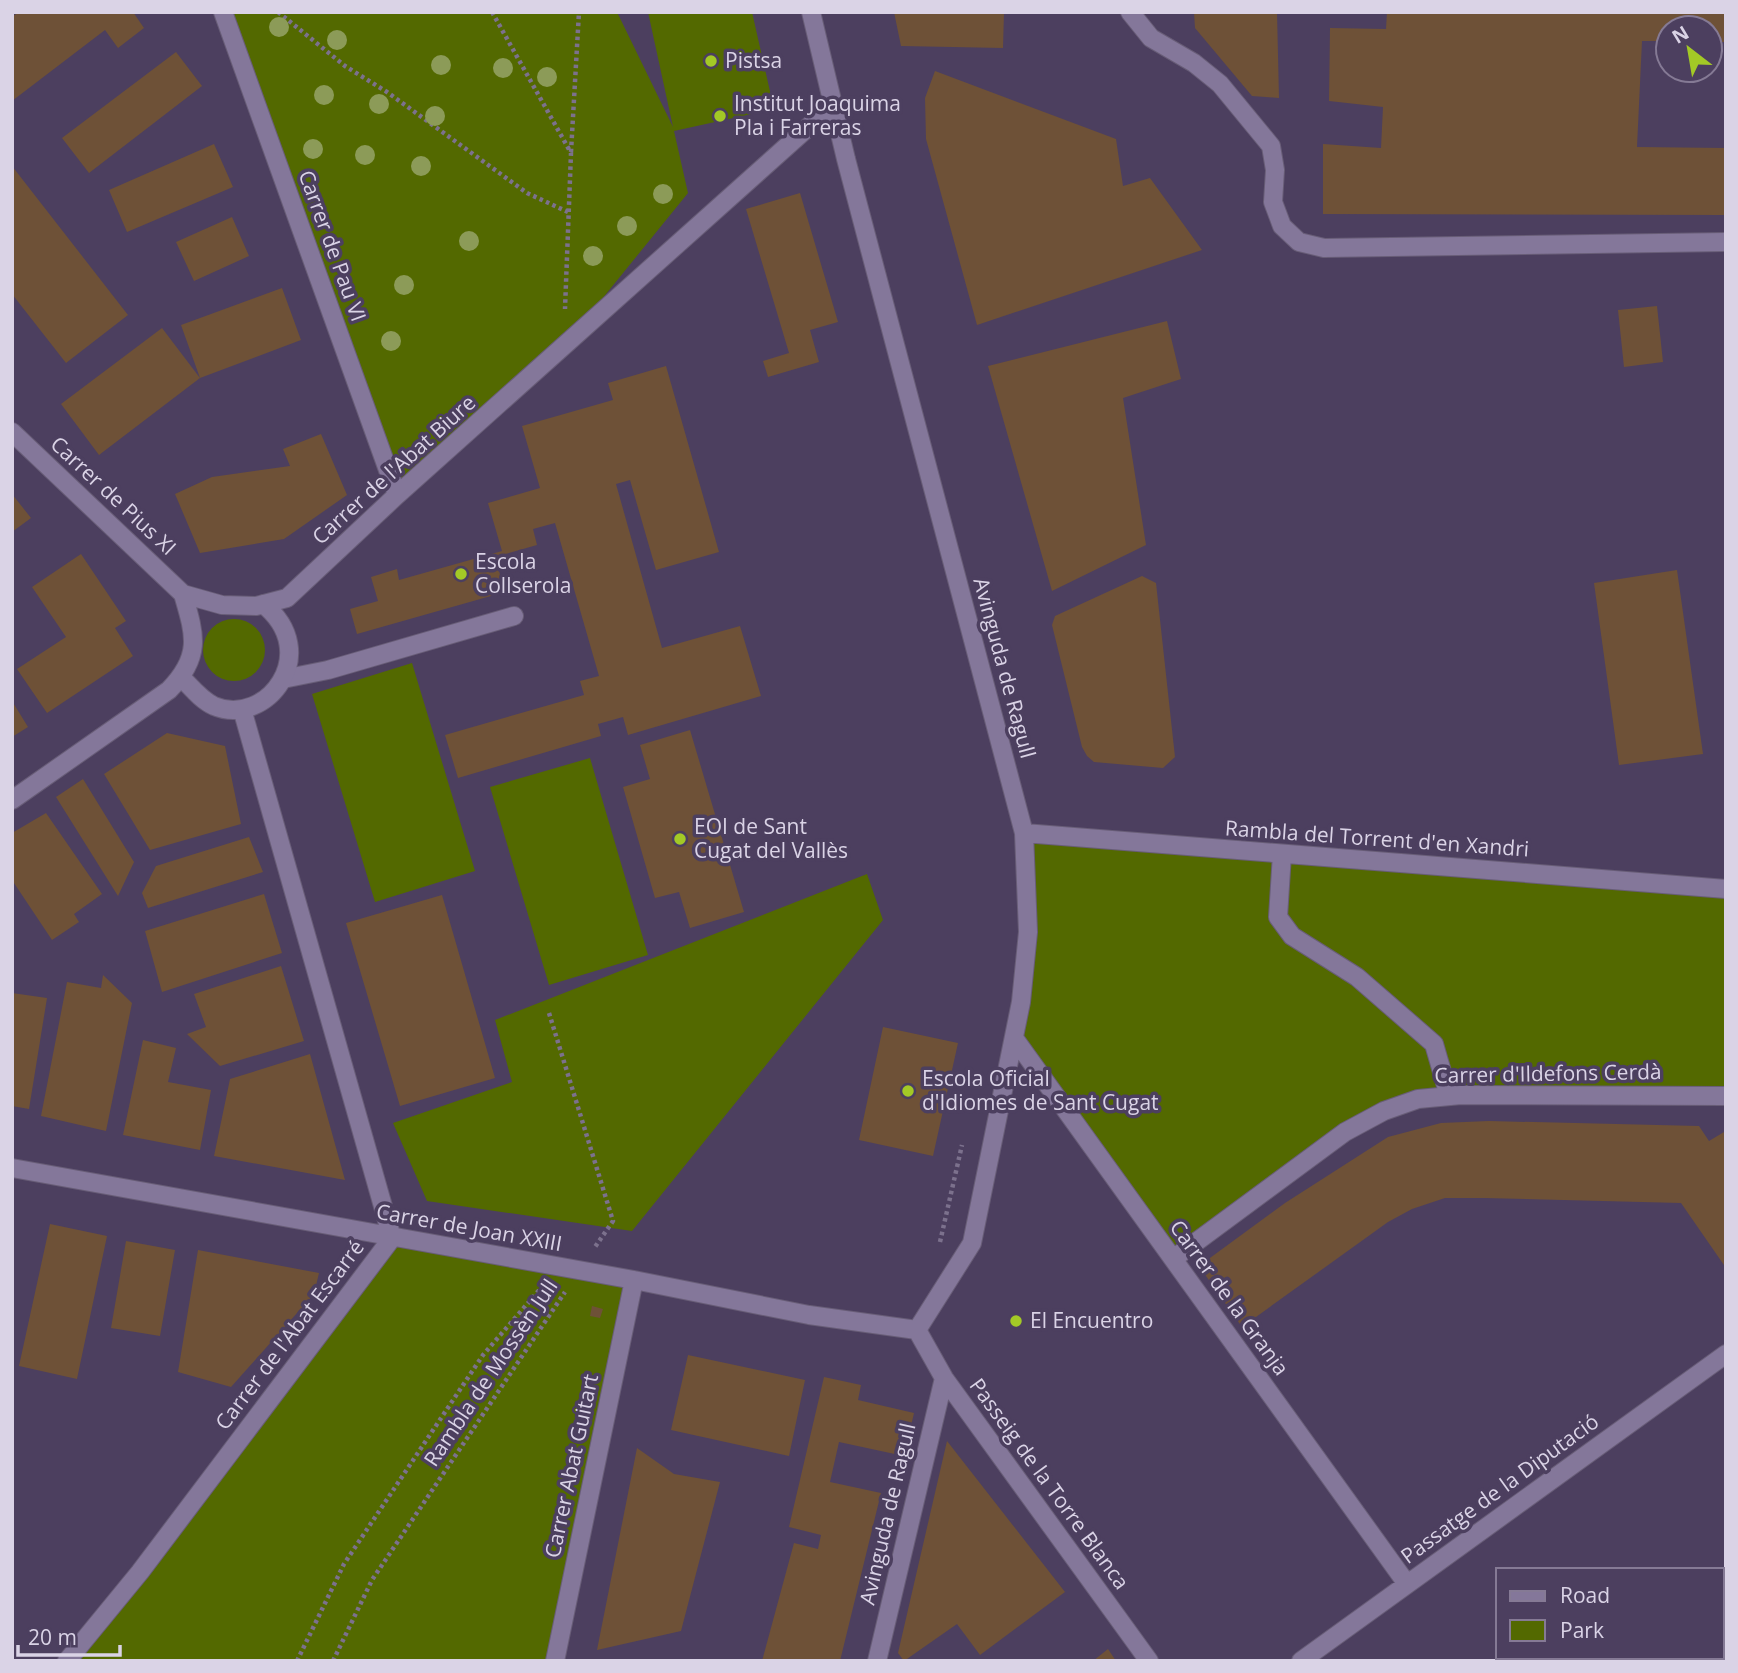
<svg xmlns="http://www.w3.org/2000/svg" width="1738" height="1673" font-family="'Open Sans',sans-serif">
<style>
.green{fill:#536900}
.building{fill:#6e5137}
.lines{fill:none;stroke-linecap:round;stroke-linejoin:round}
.lane-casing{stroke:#685d77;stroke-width:20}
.street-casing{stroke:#685d77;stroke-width:20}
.path{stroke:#7c718d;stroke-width:4.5;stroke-dasharray:3.5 3.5;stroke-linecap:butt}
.lane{stroke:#84779a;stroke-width:18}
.street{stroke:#84779a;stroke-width:18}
.tree{fill:#8c9b58}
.poi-dot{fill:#a3c926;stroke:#4c3f5f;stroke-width:2.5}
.labels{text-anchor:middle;stroke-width:7;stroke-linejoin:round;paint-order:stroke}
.poi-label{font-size:21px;fill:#dad3e6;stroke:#4c3f5f;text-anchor:start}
.street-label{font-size:21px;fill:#dad3e6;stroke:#4c3f5f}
</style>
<rect width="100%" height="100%" fill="#4c3f5f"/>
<!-- green -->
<path class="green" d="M221 12H617L673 127 648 12H752L774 109 674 131 688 193 563 347 397 495Z
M203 650a31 31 0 1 1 62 0a31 31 0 1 1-62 0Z
M412 663 475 871 375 902 312 694Z
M590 758 648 955 549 985 490 787Z
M1024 833 1726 889V1096L1461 1095 1384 1111 1173 1259 1014 1038 1021 1002Z
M867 874 883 920 632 1231 427 1201 393 1123 512 1082 495 1020Z
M392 1238 521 1261 542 1273 579 1271 634 1280 553 1661H66Z"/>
<!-- building -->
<path class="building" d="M19 12H133L144 28 118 48 105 30 12 101V17Z
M894 12H1004L1003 48 901 46Z
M1194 12H1277L1279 98 1252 96 1195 28Z
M1387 12H1726V42H1710V28H1668V41H1642L1637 147 1726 148V215L1323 214V144L1381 148 1383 107 1329 101 1330 28 1386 29Z
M176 52 202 86 89 173 62 138Z
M935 71 1116 139 1123 186 1150 178 1202 250 977 325 926 139 925 98Z
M214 144 233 187 127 232 109 190Z
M12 166 128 315 66 363 12 294Z
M800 193 838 322 810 330 819 362 768 377 763 361 789 353 746 209Z
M232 217 249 256 194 281 176 242Z
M282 288 301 340 200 378 181 325Z
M1657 306 1663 362 1624 367 1618 310Z
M1167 321 1181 379 1123 398 1146 545 1052 591 988 366Z
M162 328 200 378 99 455 61 404Z
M666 366 719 552 656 570 630 480 616 484 662 648 740 626 761 696 628 735 623 717 598 724 601 736 458 778 445 735 584 695 580 681 599 676 555 523 533 529 537 545 495 557 505 592 357 634 350 609 378 601 371 577 397 569 399 580 502 551 488 503 540 488 522 426 613 400 608 383Z
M321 434 347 495 284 539 200 553 175 494 212 477 290 466 283 449Z
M12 494 31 518 12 532Z
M81 554 126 621 115 628 133 656 47 713 17 669 66 637 32 587Z
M1677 570 1703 754 1619 765 1594 583Z
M1142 576 1156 583 1175 757 1163 768 1094 762 1087 756 1082 747 1052 625 1055 616Z
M12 701 28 727 12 737Z
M690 730 744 912 690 928 679 892 655 898 623 787 650 779 640 745Z
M167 733 225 746 241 824 150 850 104 774Z
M83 779 134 862 118 896 56 797Z
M46 813 102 894 74 914 79 922 52 940 12 880V833Z
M249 837 263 872 148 908 142 893 156 866Z
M264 894 282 953 162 992 145 931Z
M442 895 495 1078 400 1106 346 923Z
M281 966 304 1041 220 1066 187 1034 206 1027 194 994Z
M103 975 132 1003 106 1131 41 1116 67 982 101 988Z
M12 993 47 998 29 1109 12 1106Z
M883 1027 958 1043 933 1156 859 1140Z
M143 1040 176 1048 168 1082 211 1090 200 1150 123 1135Z
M310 1054 345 1180 214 1156 230 1079Z
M1489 1121 1699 1126 1709 1141 1724 1132 1726 1268 1681 1203 1484 1198H1445L1412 1209 1388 1222 1242 1327 1199 1266 1285 1203 1388 1137 1441 1123Z
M50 1224 107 1236 77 1379 19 1366Z
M126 1241 175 1250 160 1336 111 1328Z
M198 1250 319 1273 314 1294 231 1387 178 1372Z
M592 1306 603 1309 600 1318 590 1316Z
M688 1355 805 1380 789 1456 671 1430Z
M824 1377 861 1385 858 1400 914 1413 904 1456 839 1442 830 1482 881 1493 840 1661H762L794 1543 818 1549 821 1535 789 1527Z
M947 1441 1065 1592 980 1655 957 1624 904 1661 898 1653Z
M637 1448 674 1474 720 1482 681 1631 597 1650Z
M1108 1649 1116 1661H1093Z"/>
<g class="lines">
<!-- lane casing -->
<g class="lane-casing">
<path id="lane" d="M1130 12 1151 38 1194 63 1220 84 1271 146 1275 170 1273 202 1282 226 1299 242 1324 248 1726 242
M283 679 328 670 514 616"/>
</g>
<!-- street casing -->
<g class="street-casing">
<path id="street" d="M223 12 397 495
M811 12 846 159 1024 833 1028 932 1021 1002 972 1243 917 1330
M12 432 183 594 222 605 256 606 287 598 397 495 833 105
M181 677C191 687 201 700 214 706 266 728 324 653 263 604
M242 709 392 1238
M12 800 169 690C202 656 195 635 183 594
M1024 833 1726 889
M1282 854 1278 917 1292 936 1357 977 1434 1044 1449 1096
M1014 1038 1407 1584
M12 1168 634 1280 809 1315 917 1330
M1173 1259 1345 1132 1384 1111 1418 1099 1461 1095 1726 1096
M917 1330 944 1378 1149 1661
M67 1661 140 1572 392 1238
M555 1661 634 1280
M877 1661 944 1378
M1301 1661 1726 1354
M1712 1661 1717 1657"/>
</g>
<!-- path -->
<path class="path" d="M278 12 345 66 387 92 527 193 568 212
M492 12 571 153 565 309
M571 152 579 12
M549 1013 613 1221 595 1247
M940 1242 962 1145
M297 1661 344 1564 483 1355 541 1288
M333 1661 372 1580 565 1292"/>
<!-- lane -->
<use href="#lane" class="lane"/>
<!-- street -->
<use href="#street" class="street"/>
</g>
<!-- trees -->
<g class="tree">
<circle cx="279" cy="27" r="10"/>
<circle cx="337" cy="40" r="10"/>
<circle cx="441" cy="65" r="10"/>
<circle cx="503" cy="68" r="10"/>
<circle cx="547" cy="77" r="10"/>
<circle cx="324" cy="95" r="10"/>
<circle cx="379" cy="104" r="10"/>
<circle cx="435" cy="116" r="10"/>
<circle cx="313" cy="149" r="10"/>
<circle cx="365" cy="155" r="10"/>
<circle cx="421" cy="166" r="10"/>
<circle cx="663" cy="194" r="10"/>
<circle cx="627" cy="226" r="10"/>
<circle cx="469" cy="241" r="10"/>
<circle cx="593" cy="256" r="10"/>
<circle cx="404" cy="285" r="10"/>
<circle cx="391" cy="341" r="10"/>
</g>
<!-- markers -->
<g class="poi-dot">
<circle cx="711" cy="61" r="7"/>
<circle cx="720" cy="116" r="7"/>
<circle cx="461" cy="574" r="7"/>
<circle cx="680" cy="839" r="7"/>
<circle cx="908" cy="1091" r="7"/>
<circle cx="1016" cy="1321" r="7"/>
</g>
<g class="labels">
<!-- poi labels -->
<g class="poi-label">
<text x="725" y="68">Pistsa</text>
<text x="734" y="111">Institut Joaquima<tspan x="734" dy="24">Pla i Farreras</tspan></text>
<text x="475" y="569">Escola<tspan x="475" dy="24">Collserola</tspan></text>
<text x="694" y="834">EOI de Sant<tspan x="694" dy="24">Cugat del Vallès</tspan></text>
<text x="922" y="1086">Escola Oficial<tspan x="922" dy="24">d'Idiomes de Sant Cugat</tspan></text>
<text x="1030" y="1328">El Encuentro</text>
</g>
<!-- street labels -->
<g class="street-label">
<text transform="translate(332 246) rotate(70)" y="7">Carrer de Pau VI</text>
<text transform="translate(394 470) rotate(-42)" y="7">Carrer de l'Abat Biure</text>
<text transform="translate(113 496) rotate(43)" y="7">Carrer de Pius XI</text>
<text transform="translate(1004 668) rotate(75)" y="7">Avinguda de Ragull</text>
<text transform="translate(1377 839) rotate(4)" y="7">Rambla del Torrent d'en Xandri</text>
<text transform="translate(1548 1074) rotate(-1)" y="7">Carrer d'Ildefons Cerdà</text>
<text transform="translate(469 1228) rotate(10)" y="7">Carrer de Joan XXIII</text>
<text transform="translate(1229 1298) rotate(54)" y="7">Carrer de la Granja</text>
<text transform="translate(290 1335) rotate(-53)" y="7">Carrer de l'Abat Escarré</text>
<text transform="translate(491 1373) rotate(-56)" y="7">Rambla de Mossèn Jull</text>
<text transform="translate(572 1466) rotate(-78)" y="7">Carrer Abat Guitart</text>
<text transform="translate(1049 1484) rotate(54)" y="7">Passeig de la Torre Blanca</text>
<text transform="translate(1500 1489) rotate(-36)" y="7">Passatge de la Diputació</text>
<text transform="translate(888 1514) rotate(-77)" y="7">Avinguda de Ragull</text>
</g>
</g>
<!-- border -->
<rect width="1738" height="1673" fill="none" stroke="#dad3e6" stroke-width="28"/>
<!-- legend -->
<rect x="1496" y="1568" width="228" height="91" fill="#4c3f5f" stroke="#857a95" stroke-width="2"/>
<rect x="1510" y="1591" width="35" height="10" fill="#84779a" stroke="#857a95" stroke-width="2"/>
<text x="1560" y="1603" font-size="21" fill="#dad3e6">Road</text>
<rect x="1510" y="1620" width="35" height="21" fill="#536900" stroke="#857a95" stroke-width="2"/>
<text x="1560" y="1638" font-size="21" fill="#dad3e6">Park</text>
<!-- north arrow -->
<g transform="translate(1689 49) rotate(329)"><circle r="33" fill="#4c3f5f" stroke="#857a95" stroke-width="2"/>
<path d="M0-5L12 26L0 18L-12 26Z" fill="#a3c926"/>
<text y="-10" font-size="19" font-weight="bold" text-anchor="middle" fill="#dad3e6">N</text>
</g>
<!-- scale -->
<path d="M18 1645v10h102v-10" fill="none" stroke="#dad3e6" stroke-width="3.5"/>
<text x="28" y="1645" font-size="21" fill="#dad3e6" stroke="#4c3f5f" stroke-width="5" paint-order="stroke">20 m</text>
</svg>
